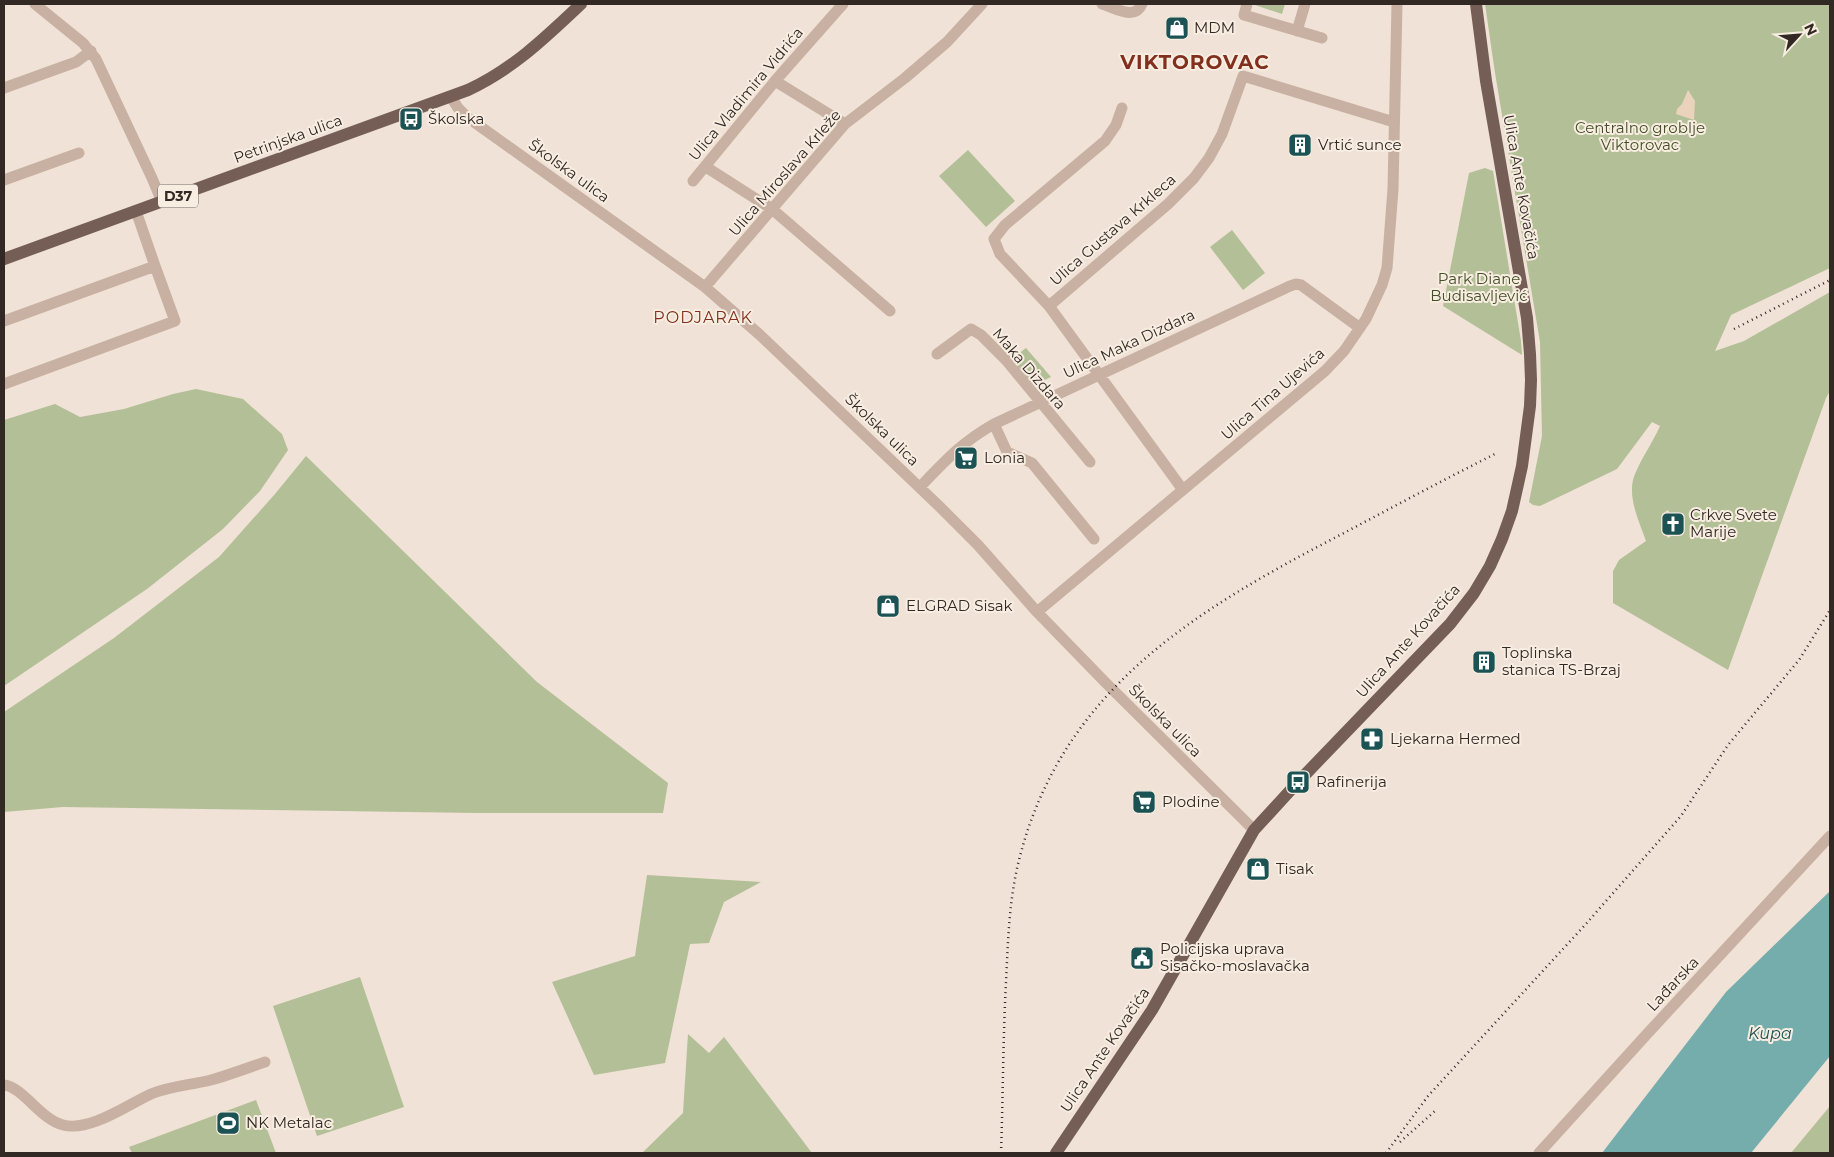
<svg xmlns="http://www.w3.org/2000/svg" width="1834" height="1157" font-family="Montserrat,sans-serif">
<style>
.green{fill:#b3bf96;fill-rule:evenodd}
.plaza{fill:#e9d3bc}
.water{fill:#75adac}
.lines{fill:none;stroke-linecap:round;stroke-linejoin:round}
.minor{stroke:#c8b1a2;stroke-width:11}
.major{stroke:#755e55;stroke-width:12}
.rail{stroke:#322824;stroke-width:2.5;stroke-dasharray:1 4;stroke-linecap:butt}
.labels{text-anchor:middle;stroke-width:4;stroke-linejoin:round;paint-order:stroke}
.shield{fill:#f8ede1;stroke:#6d635d;stroke-width:1}
.shield-label{font-size:14px;font-weight:bold;fill:#322824}
.poi-label{font-size:15px;fill:#322824;stroke:#f8ede1;text-anchor:start}
.street-label{font-size:15px;fill:#322824;stroke:#f8ede1}
.park-label{font-size:15px;fill:#445028;stroke:#f8ede1}
.neighbourhood-label{font-size:16px;letter-spacing:1px;fill:#81301e;stroke:#f8ede1}
.water-label{font-size:16px;font-style:italic;fill:#1b5253;stroke:#f8ede1}
.district-label{font-size:20px;font-weight:bold;letter-spacing:1px;fill:#81301e;stroke:#f8ede1}
</style>
<rect width="100%" height="100%" fill="#f0e2d6"/>
<!-- green -->
<path class="green" d="M1252 4H1285L1282 14Z
M1485 4H1830V268L1731 315 1715 351 1744 341 1830 292V391L1826 398 1728 670 1613 603V571L1619 560 1646 541C1639 521 1626 495 1635 474 1642 457 1653 442 1660 426L1652 422 1617 469 1540 506 1533 505 1529 502 1542 436 1540 342 1495 73ZM1668 510 1673 520 1677 518 1683 528 1668 538 1664 531 1666 529 1664 525 1668 523 1662 514Z
M968 150 1015 201 986 227 939 176Z
M1485 168 1493 171 1521 341 1522 355 1443 306 1469 173Z
M1232 230 1265 273 1243 290 1210 247Z
M1026 348 1051 377 1032 386 1010 360Z
M196 389 243 399 282 434 288 450 260 491 223 529 147 589 4 686V420L55 404 80 417 124 409 173 394Z
M306 456 537 682 668 783 663 813H476L63 807 4 812V712L114 638 219 557 275 494Z
M647 875 761 882 724 902 709 943 690 944 665 1063 594 1075 552 982 635 956Z
M360 977 404 1107 317 1136 273 1006Z
M688 1034 709 1053 724 1037 812 1153H642L683 1113Z
M256 1100 276 1153H132L129 1147Z
M1830 1106V1153H1791Z"/>
<!-- plaza -->
<path class="plaza" d="M1688 90 1695 101 1694 120 1676 114 1677 109 1682 104Z"/>
<!-- water -->
<path class="water" d="M1830 891V1056L1751 1153H1602L1726 992Z"/>
<g class="lines">
<!-- minor -->
<path class="minor" d="M35 4 83 43 96 59 152 178 162 202
M1102 4C1115 8 1135 21 1142 4
M1247 4 1244 15 1322 38
M1297 31 1305 4
M775 81 845 124
M4 88 76 62 91 51
M451 97 458 108 467 117 705 287 760 335 940 507 978 545 1037 612 1104 681 1254 830
M1122 108 1116 125 1105 141 1005 225 994 239 1000 254 1049 306 1183 490
M706 167 772 209 890 311
M4 180 79 153
M693 181 775 81 843 4
M705 287 845 124 905 78 947 42 982 4
M1049 306 1168 204 1194 178 1209 158 1222 134 1243 76 1394 122
M4 321 155 266 136 211
M937 354 971 329 981 335 1006 360 1090 462
M4 384 175 321 155 266
M994 424 1007 452 1032 463 1094 539
M920 487C945 461 962 442 994 424L1290 286 1296 284 1301 285 1360 328
M1037 612 1325 371 1344 351 1366 319 1382 285 1387 268 1393 189 1397 4
M4 1085C23 1087 41 1120 63 1125 90 1132 127 1105 151 1094 170 1086 191 1085 211 1080 229 1075 247 1068 265 1062
M1539 1153 1647 1034 1830 836"/>
<!-- major -->
<path class="major" d="M4 259 468 90C513 69 545 38 581 4
M1056 1153 1152 1010 1254 830 1298 782 1450 624 1474 593 1490 566 1502 539 1512 511 1522 466 1530 406 1531 380 1530 354 1527 318 1486 81 1476 4"/>
<!-- rail -->
<path class="rail" d="M1734 329 1830 280
M1400 1142 1435 1111
M1001 1153C1003 1096 1003 1039 1006 982 1008 941 1009 900 1019 860 1062 689 1196 610 1342 534 1393 507 1445 479 1497 453
M1386 1153 1428 1096 1585 925 1681 816 1728 745 1799 660 1830 610"/>
</g>
<!-- icons -->
<defs>
<g id="shop-square" transform="scale(1.25)"><rect x="-9" y="-9" width="18" height="18" rx="4" fill="#1b5253" stroke="#f8ede1"/><path d="M-5-2.5h2.3a2.7 3.5 0 0 1 5.4 0H5L5.5 6h-11ZM-1.5-2.5h3a1.5 2.3 0 0 0-3 0Z" fill="#fff"/></g>
<g id="bus-square" transform="scale(1.25)"><rect x="-9" y="-9" width="18" height="18" rx="4" fill="#1b5253" stroke="#f8ede1"/><path d="M-5-6H5V4H4V6H2V4H-2V6H-4V4H-5ZM-3.5-4V0h7V-4ZM-3.5 1.2v1.5H-2V1.2ZM2 1.2v1.5H3.5V1.2Z" fill="#fff"/></g>
<g id="building-square" transform="scale(1.25)"><rect x="-9" y="-9" width="18" height="18" rx="4" fill="#1b5253" stroke="#f8ede1"/><path d="M-4-6H4V6H1V3H-1V6H-4ZM-2.5-4.3h1.7v1.8h-1.7ZM.8-4.3h1.7v1.8H.8ZM-2.5-1h1.7V.8h-1.7ZM.8-1h1.7V.8H.8Z" fill="#fff"/></g>
<g id="supermarket-square" transform="scale(1.25)"><rect x="-9" y="-9" width="18" height="18" rx="4" fill="#1b5253" stroke="#f8ede1"/><path d="M-6-5.5h2.5l.6 2H6L4.5 2H-2.5L-4.4-4H-6ZM-1.5 3.2a1.3 1.3 0 1 0 .1 0ZM3 3.2a1.3 1.3 0 1 0 .1 0Z" fill="#fff"/></g>
<g id="church-square" transform="scale(1.25)"><rect x="-9" y="-9" width="18" height="18" rx="4" fill="#1b5253" stroke="#f8ede1"/><path d="M-1.2-6h2.4v3.5h3.3v2.4h-3.3V6h-2.4V-.1h-3.3v-2.4h3.3Z" fill="#fff"/></g>
<g id="pharmacy-square" transform="scale(1.25)"><rect x="-9" y="-9" width="18" height="18" rx="4" fill="#1b5253" stroke="#f8ede1"/><path d="M-2-6h4v4h4v4h-4v4h-4v-4h-4v-4h4Z" fill="#fff"/></g>
<g id="civic-square" transform="scale(1.25)"><rect x="-9" y="-9" width="18" height="18" rx="4" fill="#1b5253" stroke="#f8ede1"/><path d="M-.6-6.5H3V-4.5H.6V-3L4-1V1h2V6H-6V1h2V-1L-.6-3ZM-1.2 2.5V6h2.4V2.5Z" fill="#fff"/></g>
<g id="stadium-square" transform="scale(1.25)"><rect x="-9" y="-9" width="18" height="18" rx="4" fill="#1b5253" stroke="#f8ede1"/><path d="M0-5a6.5 5 0 1 0 0 10a6.5 5 0 1 0 0-10ZM-3.5-1.8h7v3.6h-7Z" fill="#fff"/></g>
</defs>
<g fill-rule="evenodd">
<use href="#shop-square" x="1177" y="28"/>
<use href="#bus-square" x="411" y="119"/>
<use href="#building-square" x="1300" y="145"/>
<use href="#supermarket-square" x="966" y="458"/>
<use href="#church-square" x="1673" y="524"/>
<use href="#shop-square" x="888" y="606"/>
<use href="#building-square" x="1484" y="662"/>
<use href="#pharmacy-square" x="1372" y="739"/>
<use href="#bus-square" x="1298" y="782"/>
<use href="#supermarket-square" x="1144" y="802"/>
<use href="#shop-square" x="1258" y="869"/>
<use href="#civic-square" x="1142" y="958"/>
<use href="#stadium-square" x="228" y="1123"/>
</g>
<g class="labels">
<!-- shield labels -->
<rect class="shield" x="158" y="184.5" width="40" height="23" rx="4"/>
<g class="shield-label">
<text x="178" y="201">D37</text>
</g>
<!-- poi labels -->
<g class="poi-label">
<text x="1194" y="33">MDM</text>
<text x="428" y="124">Školska</text>
<text x="1318" y="150">Vrtić sunce</text>
<text x="984" y="463">Lonia</text>
<text x="1690" y="520">Crkve Svete<tspan x="1690" dy="17">Marije</tspan></text>
<text x="906" y="611">ELGRAD Sisak</text>
<text x="1502" y="658">Toplinska<tspan x="1502" dy="17">stanica TS-Brzaj</tspan></text>
<text x="1390" y="744">Ljekarna Hermed</text>
<text x="1316" y="787">Rafinerija</text>
<text x="1162" y="807">Plodine</text>
<text x="1276" y="874">Tisak</text>
<text x="1160" y="954">Policijska uprava<tspan x="1160" dy="17">Sisačko-moslavačka</tspan></text>
<text x="246" y="1128">NK Metalac</text>
</g>
<!-- street labels -->
<g class="street-label">
<text transform="translate(746 94) rotate(-50)" y="5">Ulica Vladimira Vidrića</text>
<text transform="translate(288 139) rotate(-20)" y="5">Petrinjska ulica</text>
<text transform="translate(569 171) rotate(36)" y="5">Školska ulica</text>
<text transform="translate(785 173) rotate(-49)" y="5">Ulica Miroslava Krleže</text>
<text transform="translate(1521 187) rotate(80)" y="5">Ulica Ante Kovačića</text>
<text transform="translate(1113 230) rotate(-41)" y="5">Ulica Gustava Krkleca</text>
<text transform="translate(1129 344) rotate(-25)" y="5">Ulica Maka Dizdara</text>
<text transform="translate(1029 369) rotate(49)" y="5">Maka Dizdara</text>
<text transform="translate(1273 394) rotate(-41)" y="5">Ulica Tina Ujevića</text>
<text transform="translate(882 430) rotate(44)" y="5">Školska ulica</text>
<text transform="translate(1408 641) rotate(-48)" y="5">Ulica Ante Kovačića</text>
<text transform="translate(1165 721) rotate(45)" y="5">Školska ulica</text>
<text transform="translate(1673 984) rotate(-47)" y="5">Lađarska</text>
<text transform="translate(1105 1050) rotate(-56)" y="5">Ulica Ante Kovačića</text>
</g>
<!-- park labels -->
<g class="park-label">
<text x="1640" y="133">Centralno groblje<tspan x="1640" dy="17">Viktorovac</tspan></text>
<text x="1479" y="284">Park Diane<tspan x="1479" dy="17">Budisavljević</tspan></text>
</g>
<!-- neighbourhood labels -->
<g class="neighbourhood-label">
<text x="703" y="323">PODJARAK</text>
</g>
<!-- water labels -->
<g class="water-label">
<text x="1770" y="1039">Kupa</text>
</g>
<!-- district labels -->
<g class="district-label">
<text x="1195" y="69">VIKTOROVAC</text>
</g>
</g>
<!-- border -->
<rect width="1834" height="1157" fill="none" stroke="#322824" stroke-width="10"/>
<!-- north arrow -->
<g transform="translate(1799 35) rotate(64)" stroke="#f8ede1" stroke-width="4" paint-order="stroke">
<path d="M0-4L9 19L0 12L-9 19Z" fill="#322824"/>
<text y="-8" font-size="14" font-weight="bold" text-anchor="middle" fill="#322824">N</text>
</g>
</svg>
